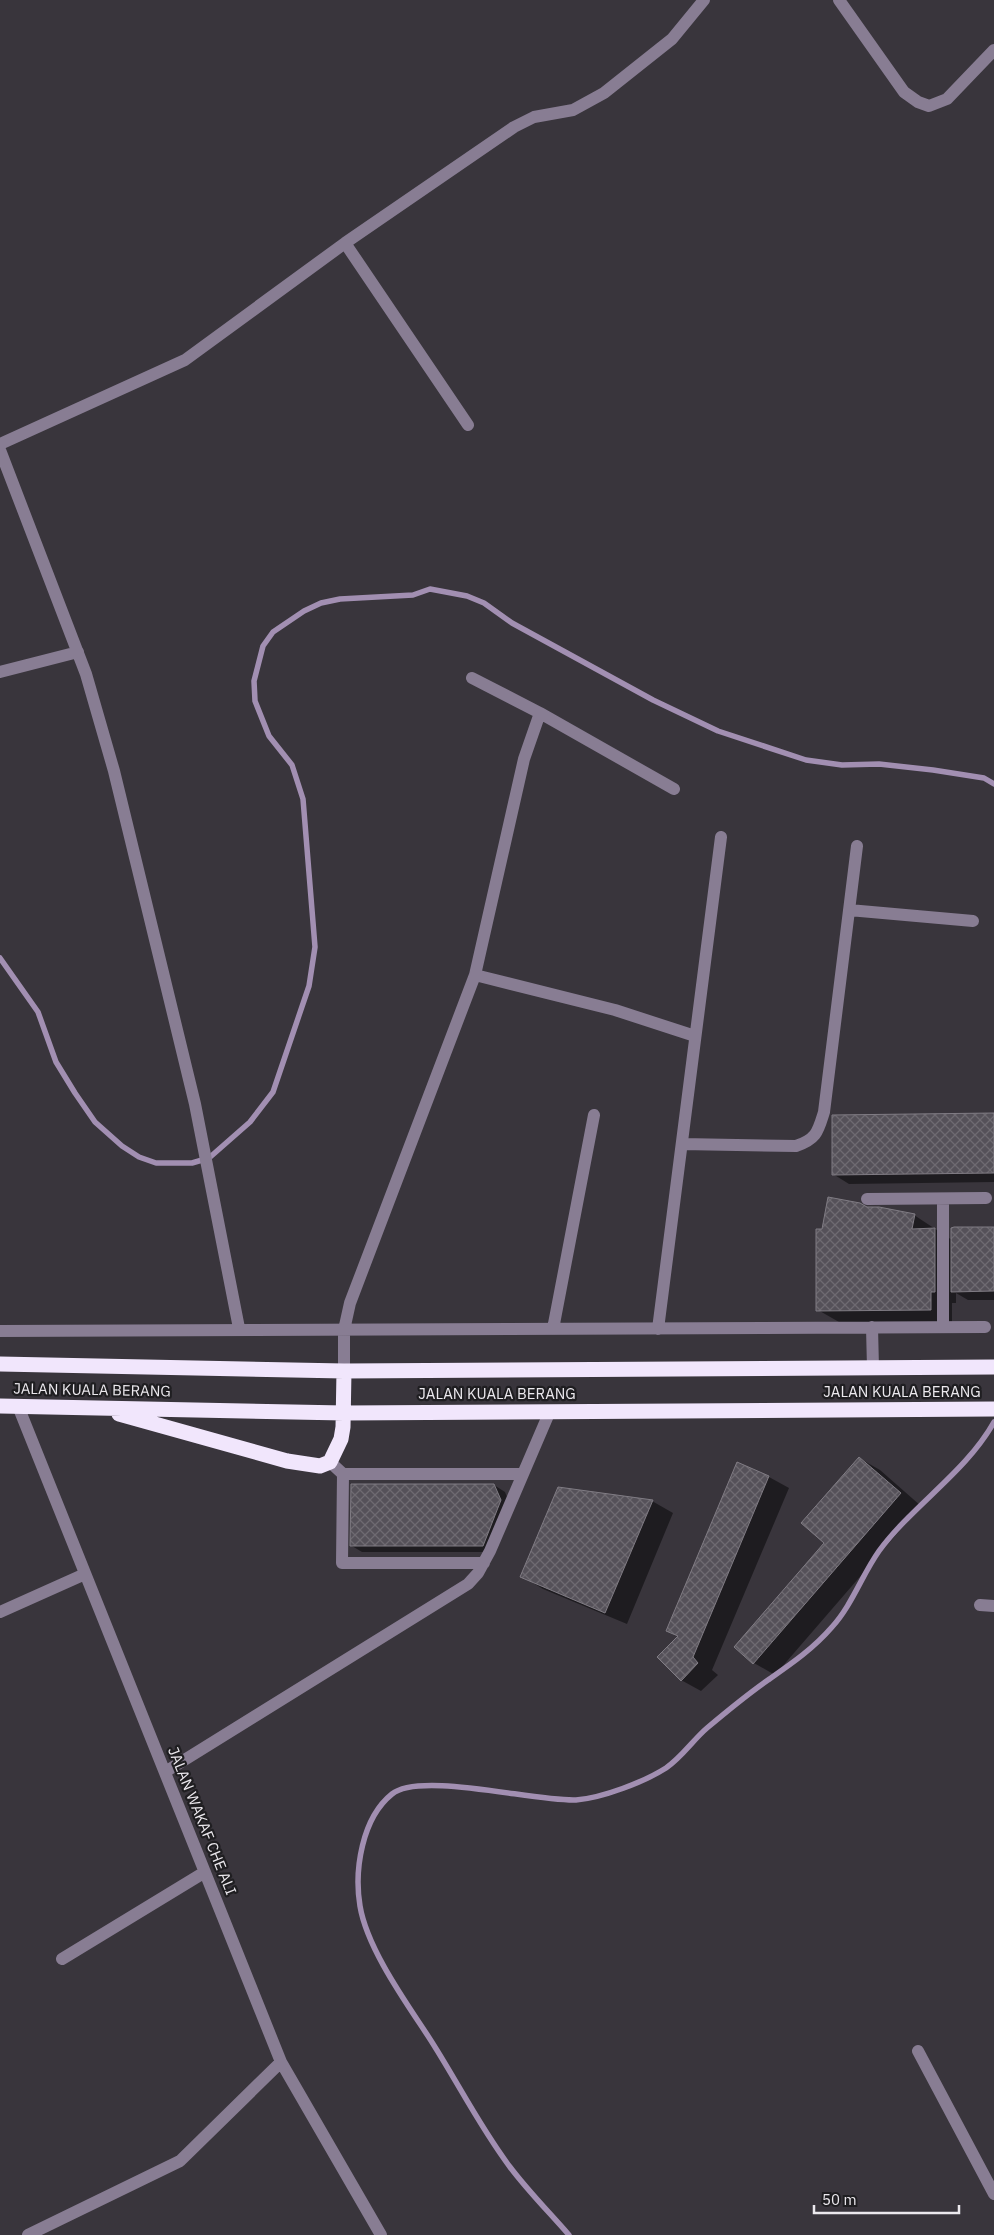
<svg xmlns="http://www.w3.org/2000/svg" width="994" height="2235" font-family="'IBM Plex Sans',sans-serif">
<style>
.shadow{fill:#0007}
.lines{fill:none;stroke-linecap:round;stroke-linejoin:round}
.stream{stroke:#a28fb2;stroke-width:5.5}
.building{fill:url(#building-cross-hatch);stroke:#807c84}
.minor{stroke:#887d93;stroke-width:12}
.highway{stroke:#f1e6fc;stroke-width:15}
.labels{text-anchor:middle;stroke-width:4.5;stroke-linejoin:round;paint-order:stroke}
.street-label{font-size:15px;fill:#ece9ee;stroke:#1f1e21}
</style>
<defs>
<pattern id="building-cross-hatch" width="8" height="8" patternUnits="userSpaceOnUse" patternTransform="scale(1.25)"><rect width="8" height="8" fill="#555159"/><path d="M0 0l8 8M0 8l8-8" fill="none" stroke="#6e6a71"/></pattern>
</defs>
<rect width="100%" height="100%" fill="#39353c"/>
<!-- shadow -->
<path class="shadow" d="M994 1114V1182L849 1184 833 1174Z
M866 1208 914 1215 952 1240 994 1228V1300H968L956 1293V1303H952V1322H839L818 1310 823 1230Z
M859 1458 880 1470 921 1506 775 1675 754 1663 736 1647 826 1543Z
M769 1477 789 1488 712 1670 718 1675 701 1691 681 1680 679 1637 668 1630Z
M494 1485 505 1492 511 1507 494 1552H362L352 1546Z
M652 1501 673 1513 627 1624 543 1589 522 1576Z"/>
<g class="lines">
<!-- stream -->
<path class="stream" d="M0 958 38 1012 56 1062 75 1093 95 1122 122 1146 139 1157 156 1163H192L209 1158 250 1122 273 1092 309 986 315 947 303 799 292 765 269 736 255 701 254 681 263 646 273 632 304 611 321 603 340 599 413 595 430 589 467 596 484 603 512 623 653 700 718 731 806 760 842 765 879 764 933 770 984 778 994 784
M569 2235C549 2212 528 2191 510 2167 479 2126 456 2079 428 2036 405 2001 367 1948 360 1906 354 1870 362 1818 392 1794 420 1771 537 1802 576 1800 602 1798 644 1782 666 1768 682 1757 693 1740 707 1728 726 1712 748 1694 768 1680 791 1664 813 1649 832 1627 852 1605 862 1575 879 1551 913 1505 966 1472 994 1422"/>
</g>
<!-- building -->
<path class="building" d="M994 1113V1173L832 1175V1115Z
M828 1197 860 1203 867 1207H879L915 1214 912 1229 935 1228V1292H931V1310L816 1311V1229H822Z
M954 1227H994V1291L951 1292V1228Z
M859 1457 901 1493 753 1664 734 1647 824 1543 801 1523Z
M737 1462 769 1476 693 1657 698 1663 681 1681 657 1657 678 1636 666 1631Z
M351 1484H494L501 1500 483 1546H350Z
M558 1487 653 1500 605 1613 520 1577Z"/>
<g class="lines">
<!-- minor -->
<path class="minor" d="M839 0 904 92 918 102 929 106 947 99 994 50
M345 243 468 425
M0 444 185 360 345 243 514 127 534 117 573 110 604 93 672 39 704 0
M0 450 86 674 114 771 195 1104 239 1328
M0 672 78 652
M472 678 540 713 674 789
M849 910 973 921
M475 975 615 1010 695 1036
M682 1144 796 1146C817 1139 818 1131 824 1112L857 846
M867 1199 986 1198
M872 1327 873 1368
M943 1327V1199
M553 1329 594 1115
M658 1329 721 837
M0 1331 985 1327
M344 1371V1330L350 1303 475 975 524 759 540 713
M18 1406 281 2062 381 2235
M330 1462 343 1474H523
M343 1474 342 1563H484
M980 1605 994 1606
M0 1612 85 1574
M165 1772 468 1584 478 1573 490 1551 550 1411
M62 1959 205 1872
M918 2051 994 2194
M28 2235 180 2161 281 2062"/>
<!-- highway -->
<path class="highway" d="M0 1364 344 1371 994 1367
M0 1406 344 1413 994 1409
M119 1414 287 1461 320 1466 330 1462 341 1439 343 1427 344 1371"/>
</g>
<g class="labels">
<!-- street labels -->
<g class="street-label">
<text transform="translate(92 1390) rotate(1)" y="5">JALAN KUALA BERANG</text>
<text x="902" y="1397">JALAN KUALA BERANG</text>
<text x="497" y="1399">JALAN KUALA BERANG</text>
<text transform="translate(202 1821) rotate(68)" y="5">JALAN WAKAF CHE ALI</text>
</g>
</g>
<!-- scale -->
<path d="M814 2205v8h145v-8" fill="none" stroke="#ece9ee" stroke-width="2.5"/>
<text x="822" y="2205" font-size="15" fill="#ece9ee" stroke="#1f1e21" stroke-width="4" paint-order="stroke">50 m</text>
</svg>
